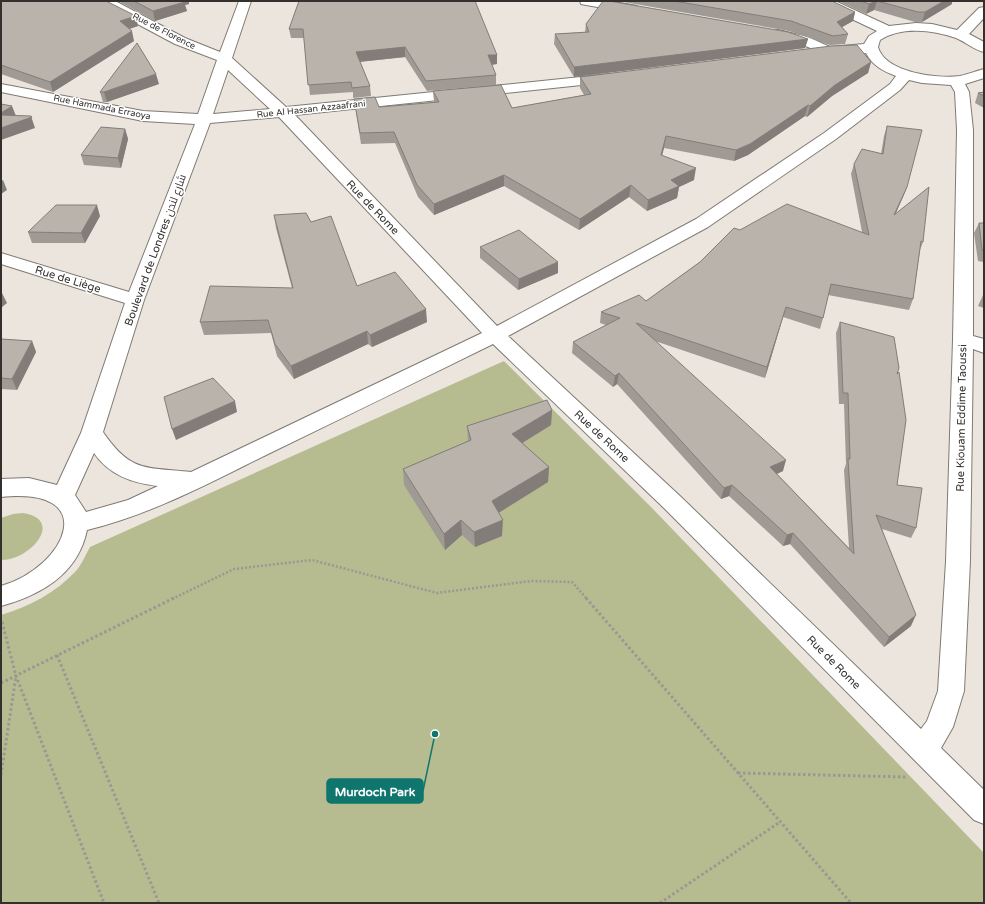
<svg xmlns="http://www.w3.org/2000/svg" width="985" height="904" font-family="'Varela Round',Cairo,sans-serif">
<style>
.green{fill:#b7bc90}
.lines{fill:none;stroke-linecap:round;stroke-linejoin:round}
.minor-casing{stroke:#7f7a73;stroke-width:2}
.path-far1{stroke:#9b9792;stroke-width:2.5;stroke-dasharray:2 2;stroke-linecap:butt}
.path{stroke:#9b9792;stroke-width:3;stroke-dasharray:2.5 2.5;stroke-linecap:butt}
.minor{fill:#fff;fill-rule:evenodd}
.wall{fill:#9f9a94}
.shaded-wall{fill:#827d78}
.building{fill:#b9b3ac;stroke:#827d78}
.labels{text-anchor:middle;stroke-width:3;stroke-linejoin:round;paint-order:stroke}
.far-street-label{font-size:9px;fill:#33302e;stroke:#fff}
.street-label{font-size:11px;fill:#33302e;stroke:#fff}
.leader{fill:none;stroke:#0f766e;stroke-width:1.5}
.callout-dot{fill:#0f766e;stroke:#fff;stroke-width:1.5}
.callout{fill:#0f766e;stroke:#0f766e;stroke-width:1.5}
.callout-label{font-size:12px;text-anchor:middle;font-weight:bold;fill:#fff}
</style>
<rect width="100%" height="100%" fill="#ebe5de"/>
<!-- green -->
<path class="green" d="M504 361 652 508 984 853V903H1V615C30 606 55 593 76 571 82 564 86 554 90 547Z
M23 513C66 520 29 561 1 560V518L13 514Z"/>
<g class="lines">
<!-- minor casing -->
<g class="minor-casing">
<path id="minor" d="M99 1H115L185 38 220 52 239 1H251L232 58 286 107 610 74 615 75 617 78 615 81 610 82 295 115 497 326 696 219 824 133 890 84 896 76C883 71 873 66 866 53L828 55 798 43 773 37 771 34 773 31 778 30 808 37 830 47 864 44 869 36 877 31 820 4 819 1H835L889 26 916 23 932 24 957 30 979 8 984 7V18L969 34 984 42V52C974 50 966 42 956 38 933 30 901 26 880 40L878 47C885 73 938 79 960 76 969 74 976 71 984 69V78L965 84 969 92 973 130V336L984 339V353L973 349 970 561 964 691 953 727 941 748 984 790V824L974 820 665 509 493 344C418 381 343 418 268 454 209 483 150 515 87 530 78 574 41 595 1 606V586C68 566 101 486 1 497V479L29 478 57 485 81 433 125 303 1 264V253L129 292 195 124 143 121 1 92V84L143 111 198 114 217 60 175 44 100 4ZM228 70 270 109 213 114ZM909 80 922 83 951 85 955 92 957 130 953 340 946 561 938 691 927 721 921 729 681 497 508 336 708 227 836 139 900 90ZM279 117 482 333 191 472C146 467 131 473 103 432L144 300 210 123ZM94 453C109 475 132 483 158 486L128 500 86 512 75 495Z
M580 1H608L637 6 639 9 637 12 632 13 586 5 581 4Z"/>
</g>
<!-- path-far1 -->
<path class="path-far1" d="M172 599 234 569 312 560 437 593 531 581 572 582 587 599"/>
<!-- path -->
<path class="path" d="M586 598 851 903
M2 622 16 676 104 903
M57 655 159 903
M1 683 174 598
M738 773 907 777
M1 775 16 676
M660 903 780 822"/>
<!-- minor -->
<use href="#minor" class="minor"/>
</g>
<!-- wall -->
<path class="wall" d="M1 1 138 26 129 29 134 41 53 92 1 74Z
M118 1H189V4L185 5 187 11 155 21Z
M299 1 497 55V64L492 65 496 75V85L427 91 405 57 360 62 370 86 371 96 353 98V92L310 95 304 38H291L289 29Z
M618 1H832L855 12 853 21 842 27 848 34 845 44 830 45 789 31Z
M838 1H952V4L922 22H915L874 10 866 14Z
M586 24 808 39 805 48 574 77 554 44 555 34 585 32Z
M871 62 868 73 832 96 807 117 805 116 748 155 734 161 664 148 662 156 694 180 679 187 677 198 647 211 629 197 579 230 504 186 434 215 418 197 395 143 361 144 354 99 379 107 434 102 433 91 512 108 584 95 580 88V77Z
M159 84 107 102H103L100 92Z
M984 92V108L975 103 978 93Z
M887 126 907 187 903 197 896 213 923 242 920 250 913 299 909 310 828 295 823 318 820 329 783 317 765 378 655 341 783 471 777 474 849 548 844 470 846 464 844 404H839L836 333 840 322 897 374V485L916 528 911 538 882 529 911 626 884 647 790 544 783 546 729 496 721 499 617 384 613 387 572 353 573 342 606 325 600 323 601 312 646 301 700 262 740 230 862 232 851 174 854 164 881 154 884 136Z
M125 129 128 139 121 168 84 165 81 155Z
M274 215 311 222 357 286 427 322 372 347 368 344 294 379 277 356 271 333 204 335 200 322 292 288 276 228Z
M100 216 85 243H32L28 232Z
M979 223H984V262L978 261 974 233Z
M480 247 558 262V273L518 290 480 258Z
M983 295H984V308L978 306Z
M1 339 32 341 36 352 17 390 1 389Z
M552 410 551 425 522 443 549 467 548 482 498 513 502 536 475 547 462 535 445 550 404 485 403 469 468 441 467 426Z"/>
<!-- shaded-wall -->
<path class="shaded-wall" d="M179 1H189V4L185 5 187 11 155 21 153 11Z
M877 1 874 10 866 14 869 4Z
M944 1H952V4L922 22 925 12Z
M855 12 853 21 835 31 837 22Z
M136 16 138 26 123 31 120 21Z
M132 31 134 41 53 92 50 82Z
M808 39 805 48 574 77V67Z
M405 47V57L357 62 356 52Z
M488 55H497V64L488 65Z
M871 62 868 73 832 96 807 117 810 106 835 85Z
M156 74 159 84 107 102 104 92Z
M808 105 805 116 748 155 734 161 736 150Z
M12 106 16 116 1 121V113Z
M31 116 35 128 1 140V128Z
M125 129 128 139 121 168 118 158Z
M666 136 664 148 659 166 661 155Z
M696 168 694 180 679 187 677 198 647 211 648 200 671 180Z
M504 175V186L434 215V204Z
M3 180 7 190 1 194V181Z
M631 185 629 197 579 230 580 219Z
M907 187 903 197 890 226 894 215Z
M97 205 100 216 85 243 81 233Z
M558 262V273L518 290 519 279Z
M1 293H2L7 303 1 308Z
M786 307 783 317 765 378 767 367Z
M426 309 427 322 372 347 370 335Z
M367 331 368 344 294 379 291 366Z
M32 341 36 352 17 390 12 379Z
M619 373 617 384 613 387 615 376Z
M235 401 237 412 176 440 172 429Z
M552 410 551 425 511 450 512 434Z
M786 460 783 471 767 478 770 467Z
M549 467 548 482 492 517V501Z
M732 485 729 496 721 499 724 488Z
M461 520 462 535 445 550 444 534Z
M503 520 502 536 475 547 474 532Z
M793 533 790 544 783 546 787 535Z
M916 615 911 626 884 647 889 637Z"/>
<!-- building -->
<path class="building" d="M1 1H106L136 16 120 21 132 31 50 82 1 65Z
M134 1H184L185 2 153 11Z
M299 1H475L497 55H488L496 75 426 81 405 47 356 52 370 86 352 88 351 82 308 85 303 29H289Z
M603 1H609L788 32 808 39 574 67 555 34 589 32 586 24Z
M674 1H832L855 12 837 22 848 34 833 36 791 21Z
M861 1H876L869 4Z
M877 1H944L925 12H918Z
M137 43 156 74 104 92H100Z
M857 45 871 62 835 85 810 106 808 105 750 144 736 150 666 136 661 155 696 168 671 180 679 186 648 200 631 185 580 219 504 175 434 204 417 185 394 132 360 133 354 99 375 97 379 107 439 102 433 91 501 85 512 108 591 94 580 77 831 46Z
M984 92V96L978 93Z
M1 104 12 106 1 113Z
M1 115 31 116 32 117 1 128Z
M887 126 922 130 907 187 894 215 929 187 923 242 921 241 913 299 831 284 823 318 786 307 767 367 636 323 786 460 770 467 854 554 848 459H850L848 393H843L840 322 894 337 899 368 897 374 899 372 906 420 897 485 922 488 916 528 876 515 916 615 889 637 793 533 787 535 732 485 724 488 619 373 615 376 573 342 620 318 601 312 639 295 646 301 700 262 734 228 740 230 787 204 869 235 854 164 862 149 883 154Z
M101 127 125 129 118 158 81 155Z
M56 205H97L81 233 28 232Z
M306 213 311 222 331 216 357 286 395 272 426 309 370 335 367 331 291 366 275 344 268 320 200 322 210 286 293 288 274 215Z
M979 223H984V250H982Z
M519 230 558 262 519 279 480 247Z
M1 339 32 341 12 379 1 378Z
M213 378 235 401 172 429 164 397Z
M547 400 552 410 512 434 549 467 492 501 503 520 474 532 461 520 444 534 403 469 471 440 467 426Z"/>
<g class="labels">
<!-- far-street labels -->
<g class="far-street-label">
<text transform="translate(164 31) rotate(27)" y="3">Rue de Florence</text>
<text transform="translate(102 107) rotate(11)" y="3">Rue Hammada Erraoya</text>
<text transform="translate(311 109) rotate(-6)" y="3">Rue Al Hassan Azzaafrani</text>
</g>
<!-- street labels -->
<g class="street-label">
<text transform="translate(373 207) rotate(46)" y="4">Rue de Rome</text>
<text transform="translate(155 250) rotate(-70)" y="4">Boulevard de Londres شارع لندن</text>
<text transform="translate(68 279) rotate(17)" y="4">Rue de Liège</text>
<text transform="translate(961 418) rotate(-89)" y="4">Rue Kiouam Eddime Taoussi</text>
<text transform="translate(602 436) rotate(43)" y="4">Rue de Rome</text>
<text transform="translate(834 662) rotate(45)" y="4">Rue de Rome</text>
</g>
</g>
<!-- callouts -->
<path class="leader" d="M435 734L423 791"/>
<circle class="callout-dot" cx="435" cy="734" r="4"/>
<rect class="callout" x="327" y="779" width="96" height="24" rx="4"/>
<g class="callout-label">
<text x="375" y="796">Murdoch Park</text>
</g>
<!-- border -->
<rect width="985" height="904" fill="none" stroke="#33302e" stroke-width="4"/>
</svg>
